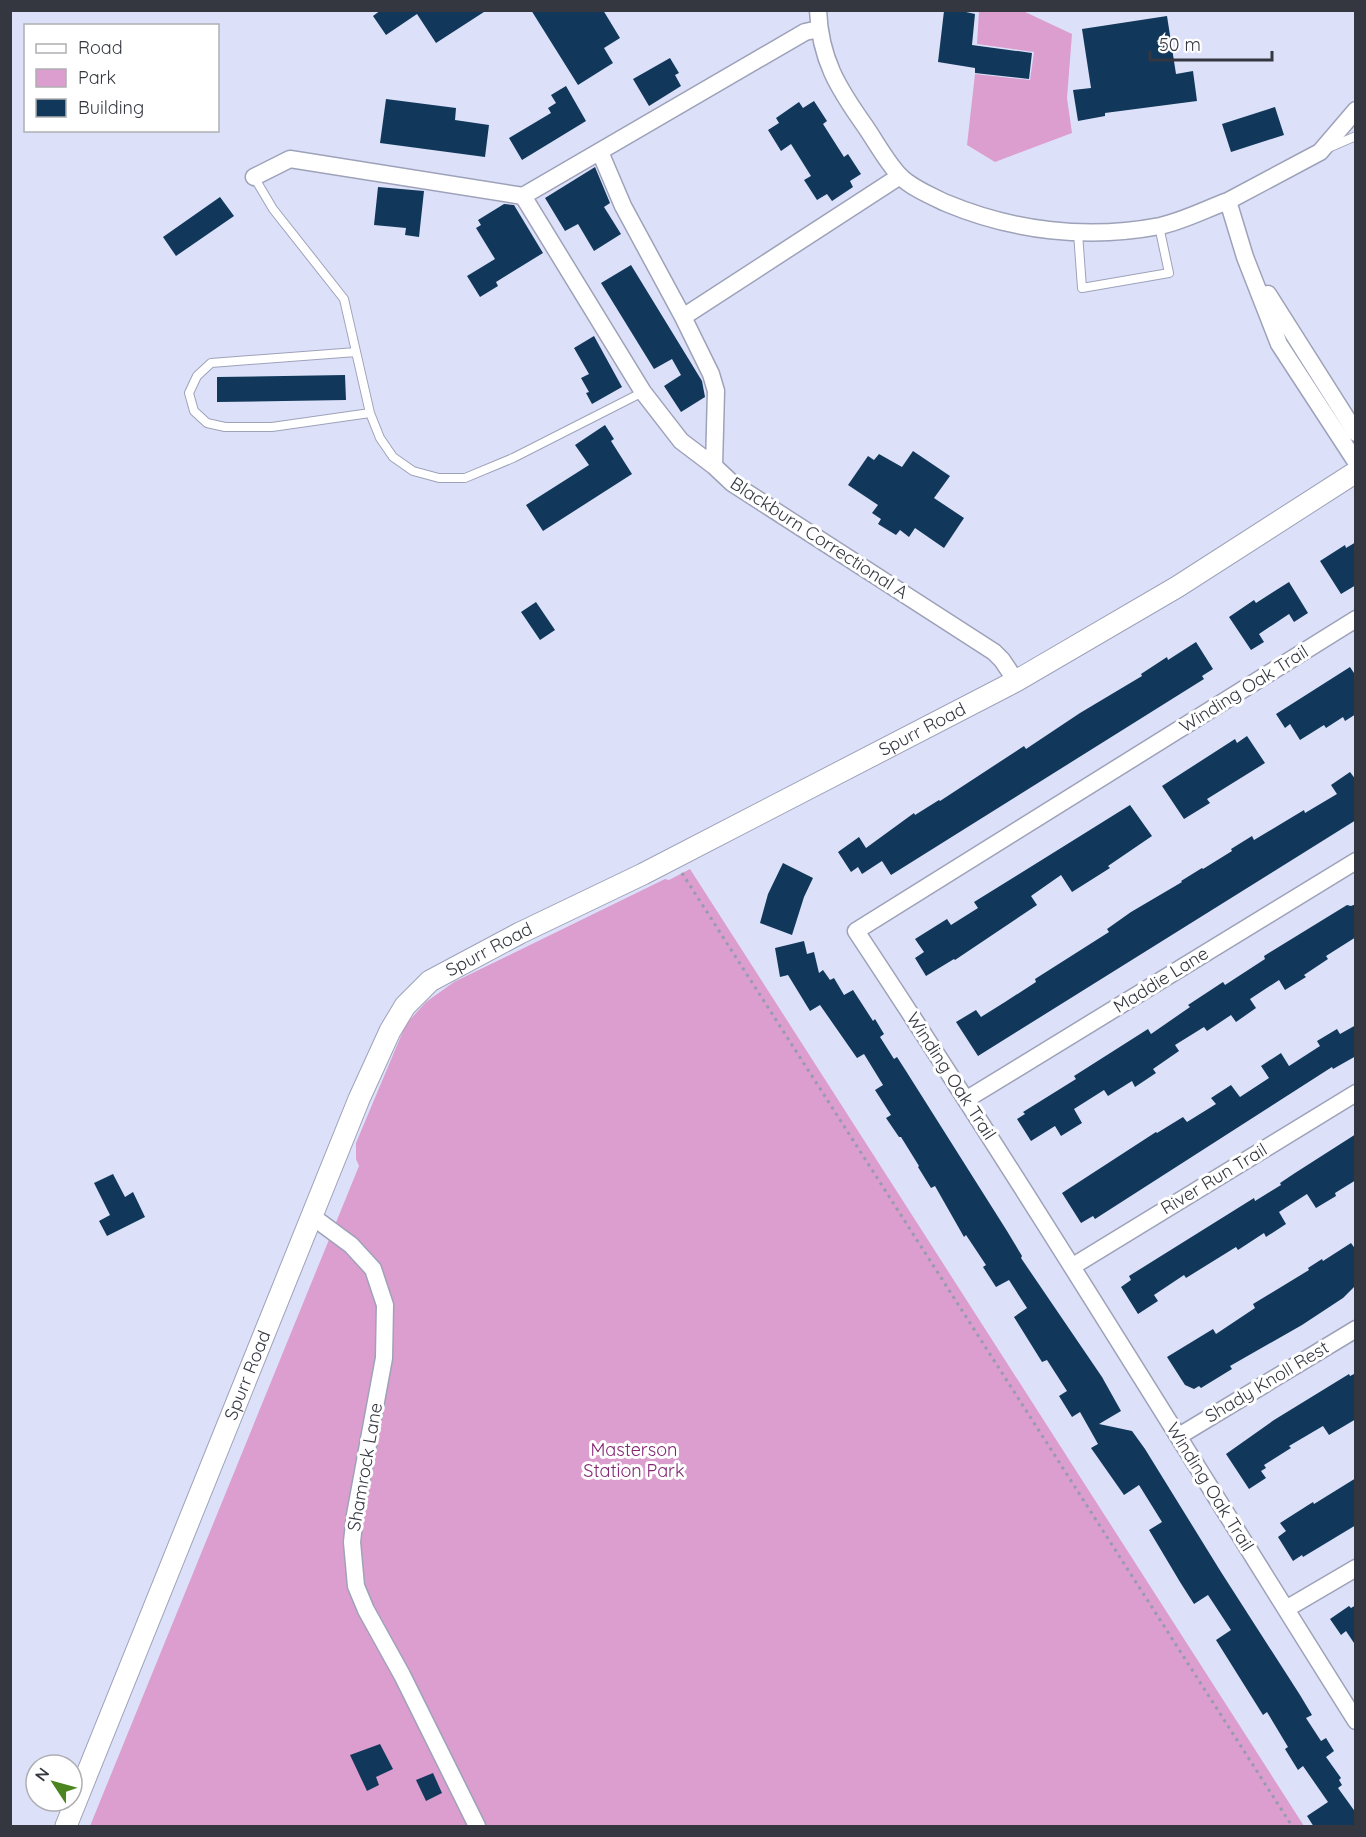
<svg xmlns="http://www.w3.org/2000/svg" width="1366" height="1837" font-family="Quicksand,sans-serif">
<style>
.green{fill:#dc9ece}
.building{fill:#11385a}
.lines{fill:none;stroke-linecap:round;stroke-linejoin:round}
.service-casing{stroke:#9ea2b9;stroke-width:10}
.minor-casing{stroke:#9ea2b9;stroke-width:19}
.tertiary-casing{stroke:#9ea2b9;stroke-width:23}
.path{stroke:#979bad;stroke-width:3;stroke-dasharray:3 4.5;stroke-linecap:butt}
.service{stroke:#fff;stroke-width:8}
.minor{stroke:#fff;stroke-width:16}
.tertiary{stroke:#fff;stroke-width:21}
.labels{text-anchor:middle;stroke-width:6;stroke-linejoin:round;paint-order:stroke}
.street-label{font-size:18px;fill:#353740;stroke:#fff}
.park-label{font-size:18px;fill:#822674;stroke:#fff}
</style>
<rect width="100%" height="100%" fill="#dce1f9"/>
<!-- green -->
<path class="green" d="M979 11H1023L1072 34 1067 98 1072 133 995 162 967 145 975 74 1030 80 1034 52 977 44Z
M690 869 1304 1826H90L359 1166 356 1159V1143L406 1024 426 1002 454 982 665 879 669 880Z"/>
<!-- building -->
<path class="building" d="M381 10H487L436 43 417 14 386 35 373 16Z
M531 10H603L620 38 604 48 613 63 578 85Z
M957 10 975 14 972 45 1032 53 1029 79 975 73V68L938 62 944 11 956 12Z
M1167 16 1176 74 1193 71 1197 101 1105 113V116L1078 121 1073 90 1091 88 1082 29Z
M670 58 679 73 675 75 681 86 649 106 633 79Z
M566 86 586 121 522 160 509 138 551 113 548 108 556 103 551 95Z
M386 99 456 108 455 120 489 125 485 157 380 143Z
M814 101 827 121 823 124 844 157 848 154 861 174 850 181 853 187 832 201 827 194 817 200 804 180 811 176 791 144 781 151 768 130 779 123 776 118 799 102 803 108Z
M1275 107 1284 135 1231 152 1222 124Z
M595 167 610 203 604 207 621 234 594 251 578 224 565 231 545 198Z
M378 187 424 191 419 237 405 235 406 228 374 225Z
M220 197 234 216 176 256 163 237Z
M504 204 514 205 543 253 496 282 498 286 480 297 467 276 495 259 476 228 481 225 478 220Z
M631 265 702 381 705 397 681 412 664 386 681 375 672 359 654 369 601 283Z
M594 336 622 387 592 404 586 393 589 392 581 378 589 374 574 348Z
M345 375 346 400 217 402V377Z
M605 425 614 439 611 441 632 474 543 531 526 505 589 465 575 445Z
M913 451 950 476 934 498 964 518 944 548 915 528 909 537 900 530 896 535 878 524 881 519 872 513 878 505 848 485 868 456 874 460 879 454 902 467Z
M1356 542V585L1341 594 1320 561 1345 545 1346 548Z
M1289 582 1308 613 1294 622 1289 614 1259 634 1264 642 1251 650 1229 617 1254 600 1256 603Z
M536 602 555 630 540 640 521 612Z
M1196 642 1213 669 1202 676 1204 679 891 875 882 861 862 874 858 867 851 872 838 852 859 837 866 848 914 813 915 815 939 800 940 801 1024 746 1026 749 1080 713 1142 676 1141 674 1167 657 1168 660Z
M1350 667 1356 676V714L1345 721 1343 717 1326 728 1324 725 1300 740 1290 724 1285 728 1276 714Z
M1247 736 1265 763 1207 799 1210 803 1184 819 1162 786 1235 739 1237 743Z
M1350 772 1356 780V820L978 1056 956 1022 976 1010 981 1017 1005 1002 1036 982 1035 979 1109 932 1107 929 1131 912 1182 882 1181 881 1202 868 1203 869 1232 851 1231 849 1252 836 1254 840 1304 810 1305 813 1337 794 1331 785Z
M1130 805 1152 836 1108 866 1110 868 1072 892 1061 875 1031 896 1037 905 955 960 954 959 926 976 915 958 924 952 915 939 947 919 951 925 978 908 974 902Z
M783 863 813 878 804 897 792 935 760 923 768 894Z
M1356 904V937L1326 956 1328 959 1304 975 1306 977 1285 990 1279 980 1250 999 1256 1008 1236 1022 1231 1015 1207 1031 1204 1027 1175 1045 1179 1051 1153 1069 1156 1073 1135 1087 1132 1081 1108 1096 1104 1090 1074 1109 1082 1123 1061 1136 1055 1126 1031 1141 1017 1119 1025 1114 1023 1112 1076 1079 1074 1076 1148 1029 1151 1034 1190 1007 1188 1005 1223 982 1225 985 1265 959 1264 956 1347 905 1351 906Z
M804 941 807 954 814 952 819 973 823 970 830 980 834 978 844 995 853 990 873 1021 875 1019 884 1034 880 1037 894 1059 897 1057 906 1071 1007 1231 1022 1256 1021 1258 1102 1377 1121 1411 1099 1424 1132 1431 1145 1449 1221 1572 1300 1695 1312 1715 1306 1718 1321 1741 1326 1738 1334 1751 1326 1757 1341 1778 1339 1780 1342 1785 1338 1788 1356 1813V1827H1314L1307 1816 1328 1802 1303 1766 1298 1770 1285 1749 1288 1747 1267 1712 1263 1715 1216 1640 1231 1630 1208 1595 1194 1604 1180 1582 1149 1530 1162 1522 1139 1485 1124 1495 1091 1448 1098 1444 1080 1412 1072 1417 1059 1396 1067 1391 1047 1360 1042 1362 1014 1317 1027 1308 1009 1280 996 1287 983 1267 986 1265 966 1235 964 1237 935 1186 931 1188 918 1167 919 1166 901 1137H899L886 1118 891 1115 875 1090 883 1085 864 1054 857 1058 820 1005 810 1011 788 975 780 977 775 948Z
M1356 1025V1056L1333 1069 1332 1067 1095 1219 1093 1216 1081 1223 1062 1193 1156 1132 1157 1133 1183 1117 1187 1122 1216 1104 1211 1098 1231 1085 1240 1097 1269 1078 1261 1066 1281 1053 1289 1066 1320 1046 1317 1041 1337 1029 1340 1034Z
M1356 1134V1180L1335 1193 1336 1196 1316 1208 1307 1194 1279 1212 1286 1224 1266 1237 1264 1233 1238 1250 1236 1247 1186 1278 1184 1275 1154 1295 1158 1301 1138 1314 1121 1287 1131 1280 1129 1276 1254 1198 1255 1201 1281 1185 1280 1183 1295 1173Z
M113 1174 125 1197 133 1192 145 1217 107 1236 99 1221 110 1215 94 1183Z
M1351 1243 1356 1250V1285L1343 1298 1302 1325 1230 1366 1232 1369 1201 1388 1199 1386 1194 1389 1185 1385 1167 1357 1213 1329 1216 1334 1255 1308 1253 1304 1309 1270 1308 1268 1322 1259 1323 1261Z
M1356 1373V1419L1329 1435 1323 1426 1289 1446 1291 1448 1264 1465 1266 1468 1261 1471 1266 1478 1249 1489 1226 1454 1274 1420 1349 1374 1350 1376Z
M1356 1478V1525L1303 1557 1302 1555 1293 1561 1278 1537 1286 1531 1280 1523 1313 1502 1314 1504Z
M1356 1605V1646L1346 1631 1341 1635 1330 1619 1349 1606 1351 1608Z
M380 1744 393 1769 376 1777 379 1785 367 1791 350 1755Z
M433 1773 442 1793 426 1801 416 1780Z"/>
<g class="lines">
<!-- service casing -->
<g class="service-casing">
<path id="service" d="M1326 149 1356 136
M254 177 273 209 344 299 370 413 380 438 393 457 413 471 439 478H465L513 458 643 392
M1078 233 1082 288 1169 273 1159 226
M356 352 211 363 197 376 189 393 194 411 207 423 225 427H272L370 413"/>
</g>
<!-- minor casing -->
<g class="minor-casing">
<path id="minor" d="M818 10C820 59 838 88 865 126 876 142 886 161 899 175 910 187 931 196 946 203 1013 231 1087 240 1160 226 1183 221 1206 209 1228 201
M1356 110 1320 152 1228 201 1245 257 1279 344 1356 462
M600 152 623 206 683 317 711 374 716 391 714 466
M254 177 290 159 523 196 805 32 819 29
M523 196 643 392 681 441 714 466 732 483 994 652 1002 660 1016 681
M1268 294 1356 433
M683 317 900 176
M1356 619 856 931C1028 1191 1190 1457 1356 1721
M967 1099 1356 861
M313 1217 351 1245 373 1269 385 1305 384 1358 355 1515 352 1542 356 1586 366 1610 402 1675 477 1826
M1073 1266 1356 1093
M1179 1436 1356 1329
M1286 1609 1356 1568"/>
</g>
<!-- tertiary casing -->
<g class="tertiary-casing">
<g id="tertiary">
<path id="s1" d="M66 1826 359 1099 390 1031 405 1006 430 981 520 933 643 874 1016 681 1177 587 1356 472"/>
</g>
</g>
<!-- path -->
<path class="path" d="M682 873 1292 1826"/>
<!-- service -->
<use href="#service" class="service"/>
<!-- minor -->
<use href="#minor" class="minor"/>
<!-- tertiary -->
<use href="#tertiary" class="tertiary"/>
</g>
<g class="labels">
<!-- street labels -->
<g class="street-label">
<text transform="translate(819 538) rotate(33)" y="6">Blackburn Correctional A</text>
<text transform="translate(1244 689) rotate(-32)" y="6">Winding Oak Trail</text>
<text dy="6" stroke="none"><textPath href="#s1" startOffset="1476">Spurr Road</textPath></text>
<text dy="6" stroke="none"><textPath href="#s1" startOffset="990">Spurr Road</textPath></text>
<text transform="translate(1161 980) rotate(-32)" y="6">Maddie Lane</text>
<text transform="translate(951 1076) rotate(57)" y="6">Winding Oak Trail</text>
<text transform="translate(1214 1179) rotate(-31)" y="6">River Run Trail</text>
<text dy="6" stroke="none"><textPath href="#s1" startOffset="486">Spurr Road</textPath></text>
<text transform="translate(1267 1382) rotate(-31)" y="6">Shady Knoll Rest</text>
<text transform="translate(365 1467) rotate(-80)" y="6">Shamrock Lane</text>
<text transform="translate(1210 1487) rotate(58)" y="6">Winding Oak Trail</text>
</g>
<!-- park labels -->
<g class="park-label">
<text x="634" y="1456">Masterson<tspan x="634" dy="21">Station Park</tspan></text>
</g>
</g>
<!-- border -->
<rect width="1366" height="1837" fill="none" stroke="#353740" stroke-width="24"/>
<!-- legend -->
<rect x="24" y="24" width="195" height="108" fill="#ffffff" stroke="#aeafb3" stroke-width="1.5"/>
<rect x="36" y="44" width="30" height="9" fill="#ffffff" stroke="#aeafb3" stroke-width="1.5"/>
<text x="78" y="54" font-size="18" fill="#353740">Road</text>
<rect x="36" y="69" width="30" height="18" fill="#dc9ece" stroke="#aeafb3" stroke-width="1.5"/>
<text x="78" y="84" font-size="18" fill="#353740">Park</text>
<rect x="36" y="99" width="30" height="18" fill="#11385a" stroke="#aeafb3" stroke-width="1.5"/>
<text x="78" y="114" font-size="18" fill="#353740">Building</text>
<!-- north arrow -->
<g transform="translate(54 1783) rotate(306)"><circle r="28" fill="#ffffff" stroke="#aeafb3" stroke-width="1.5"/>
<path d="M0-4.5L10 22L0 15L-10 22Z" fill="#4c8520"/>
<text y="-9" font-size="16" font-weight="bold" text-anchor="middle" fill="#353740">N</text>
</g>
<!-- scale -->
<path d="M1150 51v9h122v-9" fill="none" stroke="#353740" stroke-width="3"/>
<text x="1159" y="51" font-size="18" fill="#353740" stroke="#ffffff" stroke-width="4.5" paint-order="stroke">50 m</text>
</svg>
